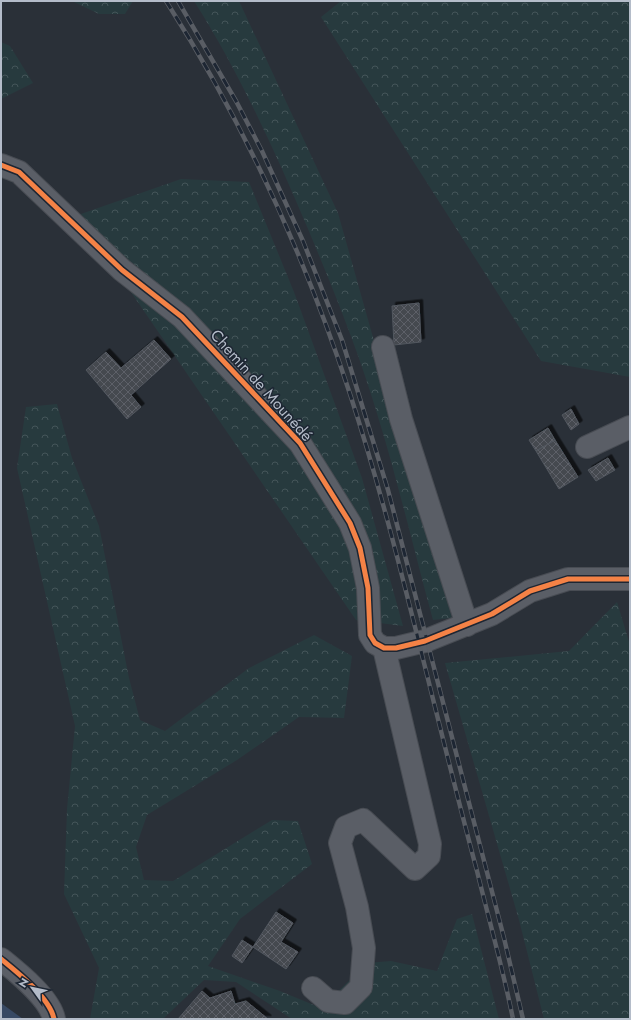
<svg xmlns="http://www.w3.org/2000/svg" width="631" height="1020" font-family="Jost,sans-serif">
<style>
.forest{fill:url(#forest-crowns)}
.water{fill:#384963}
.building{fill:url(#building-cross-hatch);stroke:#52575f;filter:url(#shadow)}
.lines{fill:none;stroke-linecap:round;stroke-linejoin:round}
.minor-casing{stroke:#484c53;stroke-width:24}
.minor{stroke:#5a5e66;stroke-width:22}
.rail-casing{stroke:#595d64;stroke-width:4.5}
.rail{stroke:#1d2633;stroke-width:3;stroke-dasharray:9;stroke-linecap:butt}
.cycleway-casing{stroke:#1d2633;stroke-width:8}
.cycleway{stroke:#f48246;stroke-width:5}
.labels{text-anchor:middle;stroke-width:3;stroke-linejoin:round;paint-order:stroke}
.street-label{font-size:16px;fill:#b4bcc9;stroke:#1d2633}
</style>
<defs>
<pattern id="forest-crowns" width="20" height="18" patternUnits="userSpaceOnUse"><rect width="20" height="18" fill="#273a3e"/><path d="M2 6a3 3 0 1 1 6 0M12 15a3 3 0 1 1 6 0" fill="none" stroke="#445559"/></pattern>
<pattern id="building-cross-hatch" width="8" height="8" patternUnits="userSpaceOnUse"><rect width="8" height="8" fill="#444950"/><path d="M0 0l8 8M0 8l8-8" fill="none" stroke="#5d6168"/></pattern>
<filter id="shadow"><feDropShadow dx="3.5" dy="-3.5" stdDeviation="0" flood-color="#0009"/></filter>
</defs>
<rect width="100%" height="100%" fill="#2a3038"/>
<!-- forest -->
<path class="forest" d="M72 1H133L125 14H99Z
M194 1H239L338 213 452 618 433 620C415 554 399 486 379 420 360 355 334 291 308 229 275 151 239 72 194 1Z
M341 1H630V377L541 361 321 17Z
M1 42 10 46 33 83 1 99Z
M181 179 249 182 294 292 362 478 403 626 356 620 78 215Z
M57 404 72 458 99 526 129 678 140 720 165 731 249 668 314 635 352 656 344 718 299 717 237 760 147 815 136 847 144 880 173 881 272 820 298 821 312 864 240 919 208 966 280 991 321 1008 367 963 391 961 437 971 457 919 472 914 499 1019H292L236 982 204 980 163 1019H90L99 968 64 894 67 809 75 726 17 468 26 407Z
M617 602 630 645V1019H544L519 920 445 663 569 651Z"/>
<!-- water -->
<path class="water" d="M1 1003 23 1019H1Z"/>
<!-- building -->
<path class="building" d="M419 303 421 342 394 345 392 306Z
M154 340 171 359 131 395 141 407 127 419 86 370 106 352 121 368Z
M571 409 579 424 571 430 562 415Z
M548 428 555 440 536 451 529 440Z
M555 440 578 477 559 489 536 451Z
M608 458 615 470 596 481 588 470Z
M276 912 293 923 281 942 298 952 286 969 253 947Z
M242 940 253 947 242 963 232 956Z
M202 991 210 998 231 991 235 1004 246 1001 268 1019H178Z"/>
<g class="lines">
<!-- minor casing -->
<g class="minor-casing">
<path id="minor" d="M1 165 19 172 122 270 182 317 300 443 350 523 360 548 368 588 370 635 375 643 384 648H396L425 641 492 614 530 591 568 579H630
M383 347 401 419 467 625
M587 447 630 427
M1 959C17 972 50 998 54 1019
M313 988 328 1001 345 1003 361 987 364 948 357 907 340 843 346 827 363 820 415 869 429 856 430 844 384 648"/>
</g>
<!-- minor -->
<use href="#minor" class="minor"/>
<!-- rail casing -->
<g class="rail-casing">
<path id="rail" d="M166 1C244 123 305 256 350 394 383 495 408 599 434 703 448 759 462 815 477 871 489 920 503 969 513 1019
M178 1 236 101 262 151 303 241 342 340 388 490 504 938 523 1019"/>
</g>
<!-- rail -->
<use href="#rail" class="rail"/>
<!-- cycleway casing -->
<g class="cycleway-casing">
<path id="cycleway" d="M1 165 19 172 122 270 182 317 300 443 350 523 360 548 368 588 370 635 375 643 384 648H396L425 641 492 614 530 591 568 579H630
M1 959C17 972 50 998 54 1019"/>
</g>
<!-- cycleway -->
<use href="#cycleway" class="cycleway"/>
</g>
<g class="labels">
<!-- street labels -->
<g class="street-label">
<text transform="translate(262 385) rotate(48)" y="6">Chemin de Mounédé</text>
</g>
</g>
<!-- border -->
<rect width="631" height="1020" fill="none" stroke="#b4bcc9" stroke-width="4"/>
<!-- north arrow -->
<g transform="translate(32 988) rotate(303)" stroke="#1d2633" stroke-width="3" paint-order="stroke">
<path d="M0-3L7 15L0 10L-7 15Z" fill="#b4bcc9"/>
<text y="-6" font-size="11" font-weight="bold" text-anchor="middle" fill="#b4bcc9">N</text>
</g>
</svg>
